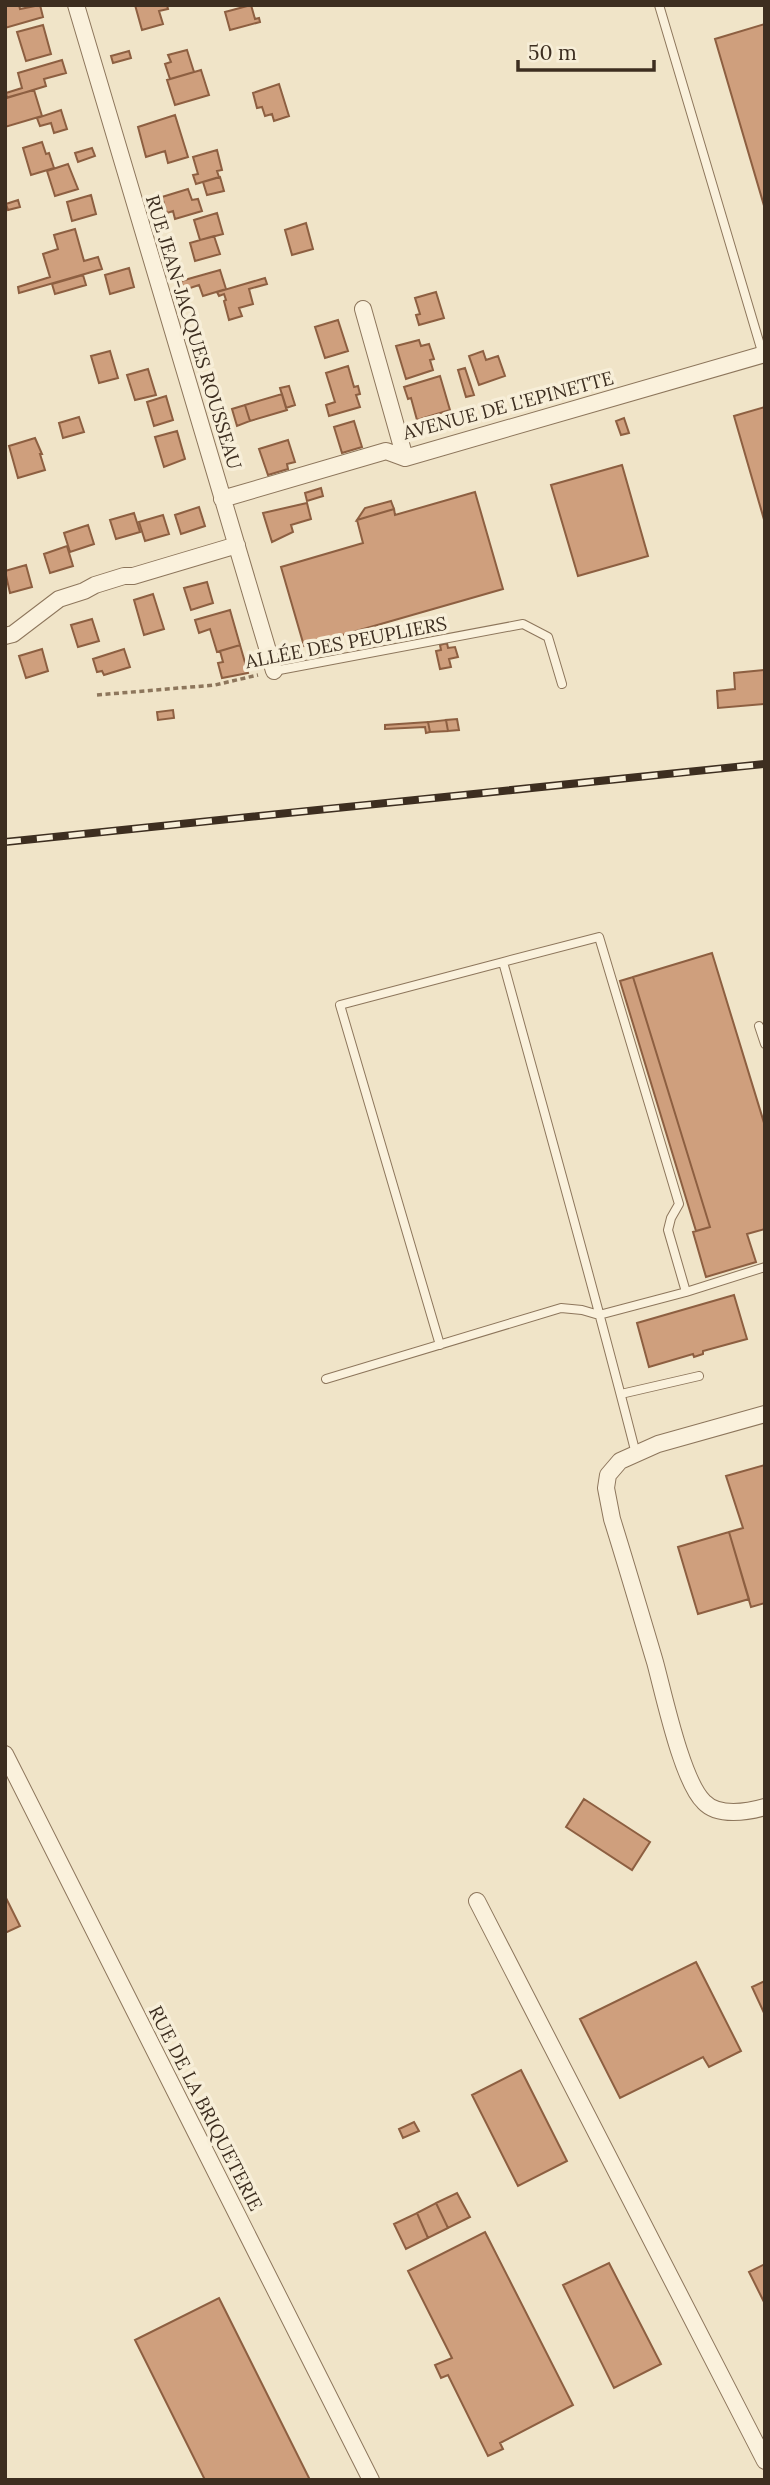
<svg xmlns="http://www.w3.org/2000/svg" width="770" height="2485" font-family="Lora,serif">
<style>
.building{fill:#cf9f7d;stroke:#8d5f41;stroke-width:2}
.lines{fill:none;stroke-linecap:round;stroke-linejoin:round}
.service-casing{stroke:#8d765c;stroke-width:10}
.minor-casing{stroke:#8d765c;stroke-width:18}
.path{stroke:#8d765c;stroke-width:3.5;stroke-dasharray:5 3.5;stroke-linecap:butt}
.service{stroke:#faf1dc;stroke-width:8}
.minor{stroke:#faf1dc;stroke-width:16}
.rail-casing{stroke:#3d2e20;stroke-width:8}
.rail{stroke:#f7eed8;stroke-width:5;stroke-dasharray:16;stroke-linecap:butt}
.labels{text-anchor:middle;stroke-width:7;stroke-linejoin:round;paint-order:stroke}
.street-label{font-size:19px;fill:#3d2e20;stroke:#f7eed8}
</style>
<rect width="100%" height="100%" fill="#f0e4c8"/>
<!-- building -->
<path class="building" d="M5 5H19L20 9 40 5 43 17 5 28Z
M135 5H167L168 9 159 11 163 24 142 30Z
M251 5 255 19 259 18 260 22 230 30 225 12Z
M765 24V209L715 39Z
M43 25 51 54 26 61 17 32Z
M187 50 194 72 170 79 165 64 171 62 168 55Z
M129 51 131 58 113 63 111 56Z
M62 60 66 73 44 79 46 86 7 98 6 93 22 88 18 73Z
M201 70 209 95 175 105 167 80Z
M279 84 289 116 274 121 272 114 265 116 262 107 257 108 253 93Z
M34 90 42 116 5 127V98Z
M61 110 67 129 54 133 51 123 40 126 37 118Z
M175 115 188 157 168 163 165 151 146 157 138 127Z
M42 142 46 154 49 153 54 168 31 175 23 148Z
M92 148 95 156 78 162 75 153Z
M217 150 222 170 217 171 219 177 196 184 193 175 198 174 193 157Z
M68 164 78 189 55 196 47 171Z
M220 177 224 191 207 195 203 182Z
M188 189 192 200 198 199 202 211 175 219 173 211 167 213 162 197Z
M91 195 96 214 72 221 67 202Z
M18 200 20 207 8 210 6 204Z
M217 213 223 234 200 240 194 220Z
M306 223 313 249 292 255 285 230Z
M75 229 84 261 98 257 102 269 19 293 18 287 50 277 43 254 58 249 54 235Z
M214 236 220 254 195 261 190 243Z
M129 268 134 287 110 294 105 275Z
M220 270 226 289 203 296 199 285 184 290 181 281Z
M83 275 86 285 55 294 52 284Z
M265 278 267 284 249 289 253 304 239 308 242 316 229 320 224 301 226 300 224 294 219 296 217 292Z
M436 292 444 318 419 325 416 315 420 314 415 298Z
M338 320 348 351 325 358 315 327Z
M419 340 421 346 429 344 434 359 430 360 433 370 406 379 396 346Z
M110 351 118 378 99 383 91 356Z
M483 351 486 360 498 356 505 376 479 385 469 356Z
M348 366 354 387 358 386 360 394 356 395 360 407 329 416 326 405 335 402 326 373Z
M465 368 474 395 466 397 458 370Z
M148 369 156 395 135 400 127 375Z
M440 376 450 410 417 420 411 398 408 399 404 387Z
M289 386 295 405 286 408 280 388Z
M282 394 287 410 250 421 245 405Z
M166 396 173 420 154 426 147 402Z
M245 405 250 421 237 426 232 409Z
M765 407V523L734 416Z
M79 417 84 432 63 438 59 423Z
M624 418 629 433 621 435 616 421Z
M354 421 362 447 342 453 334 427Z
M177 431 185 459 164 467 155 437Z
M35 438 42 454H40L45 470 18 478 9 446Z
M288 440 295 462 287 464 288 469 268 475 259 449Z
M622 465 648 556 578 576 551 485Z
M321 488 323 496 307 501 305 493Z
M475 492 503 589 304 646 281 567 363 543 357 520 394 509 395 515Z
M391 501 394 509 357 520 365 508Z
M307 503 311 519 291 525 293 532 272 542 263 513Z
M199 507 205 526 181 534 175 515Z
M134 513 140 532 116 539 110 520Z
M163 515 169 534 145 541 139 522Z
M88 525 94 544 70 552 64 533Z
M67 546 73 566 50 573 44 554Z
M26 565 32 587 10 593 5 571Z
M207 582 213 603 191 610 184 588Z
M153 594 164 629 144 635 134 600Z
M230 610 240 645 217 652 210 629 199 633 195 620Z
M92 619 99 641 78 647 71 625Z
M447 643 448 648 455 647 458 657 449 659 451 667 440 669 436 651 441 650 440 645Z
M240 645 248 673 222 678 218 663 223 662 220 651Z
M42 649 48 671 26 678 19 656Z
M124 649 130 667 104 675 102 671 97 672 93 659Z
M765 670V704L718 708 717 691 735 689 734 673Z
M173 710 174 718 158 720 157 712Z
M457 719 459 730 448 731 446 720Z
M446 720 448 731 430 732 428 722Z
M428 722 430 732 426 733 425 727 385 729V725Z
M712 953 765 1126V1229L747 1234 756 1262 706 1277 693 1232 710 1227 633 977Z
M633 977 710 1227 696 1231 620 981Z
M734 1295 747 1339 703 1351V1354L694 1357 693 1354 649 1367 637 1323Z
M765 1465V1603L751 1607 729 1532 743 1528 726 1476Z
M729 1532 749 1599 698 1614 678 1547Z
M584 1799 650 1842 632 1870 566 1827Z
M5 1896 20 1926 5 1933Z
M696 1962 741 2051 709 2067 703 2057 620 2098 580 2019Z
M765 1981V2015L752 1987Z
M521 2070 567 2161 518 2186 472 2095Z
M414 2122 419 2131 403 2138 399 2129Z
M457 2193 470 2217 448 2228 436 2203Z
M436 2203 448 2228 428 2238 417 2213Z
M417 2213 428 2238 406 2249 394 2224Z
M485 2232 573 2405 500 2443 503 2449 488 2456 448 2375 441 2378 435 2365 452 2358 408 2271Z
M609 2263 661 2364 614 2388 563 2285Z
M765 2264V2304L749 2272Z
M219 2298 310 2480H205L135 2340Z"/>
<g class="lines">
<!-- service casing -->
<g class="service-casing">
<path id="service" d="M659 5 763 355
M274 671 523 624 548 637 562 684
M759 1026 765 1044
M686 1292 765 1267
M440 1345 340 1005 503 962
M326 1379 561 1308 582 1310 599 1315 686 1292 668 1230 671 1218 679 1204 599 937 503 962C548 1126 594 1289 636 1454
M621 1394 699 1376"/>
</g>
<!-- minor casing -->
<g class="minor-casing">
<path id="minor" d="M76 5 274 671
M363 309 405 458
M222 499 386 451 405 458 765 354
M5 636 13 634 59 599 84 591 95 585 124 576H133L237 545
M765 1414 658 1444 620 1461 608 1475 606 1488 612 1519C627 1567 641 1615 655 1662 664 1695 682 1781 704 1802 718 1817 748 1812 765 1807
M5 1754 371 2480
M477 1901 765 2461"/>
</g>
<!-- path -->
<path class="path" d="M97 695 215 685 258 675"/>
<!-- service -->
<use href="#service" class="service"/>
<!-- minor -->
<use href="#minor" class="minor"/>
<!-- rail casing -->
<g class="rail-casing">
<path id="rail" d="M5 842 765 764"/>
</g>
<!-- rail -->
<use href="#rail" class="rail"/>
</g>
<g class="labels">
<!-- street labels -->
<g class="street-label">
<text transform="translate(194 332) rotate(73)" y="7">RUE JEAN-JACQUES ROUSSEAU</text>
<text transform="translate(508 405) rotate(-15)" y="7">AVENUE DE L'EPINETTE</text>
<text transform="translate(346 642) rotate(-11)" y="7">ALLÉE DES PEUPLIERS</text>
<text transform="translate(206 2108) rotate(63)" y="7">RUE DE LA BRIQUETERIE</text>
</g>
</g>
<!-- border -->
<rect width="770" height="2485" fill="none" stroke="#3d2e20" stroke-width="14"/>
<!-- scale -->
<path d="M518 60v10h136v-10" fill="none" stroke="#3d2e20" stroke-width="3.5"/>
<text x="528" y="60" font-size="21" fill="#3d2e20" stroke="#f7eed8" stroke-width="5" paint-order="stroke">50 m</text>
</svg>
